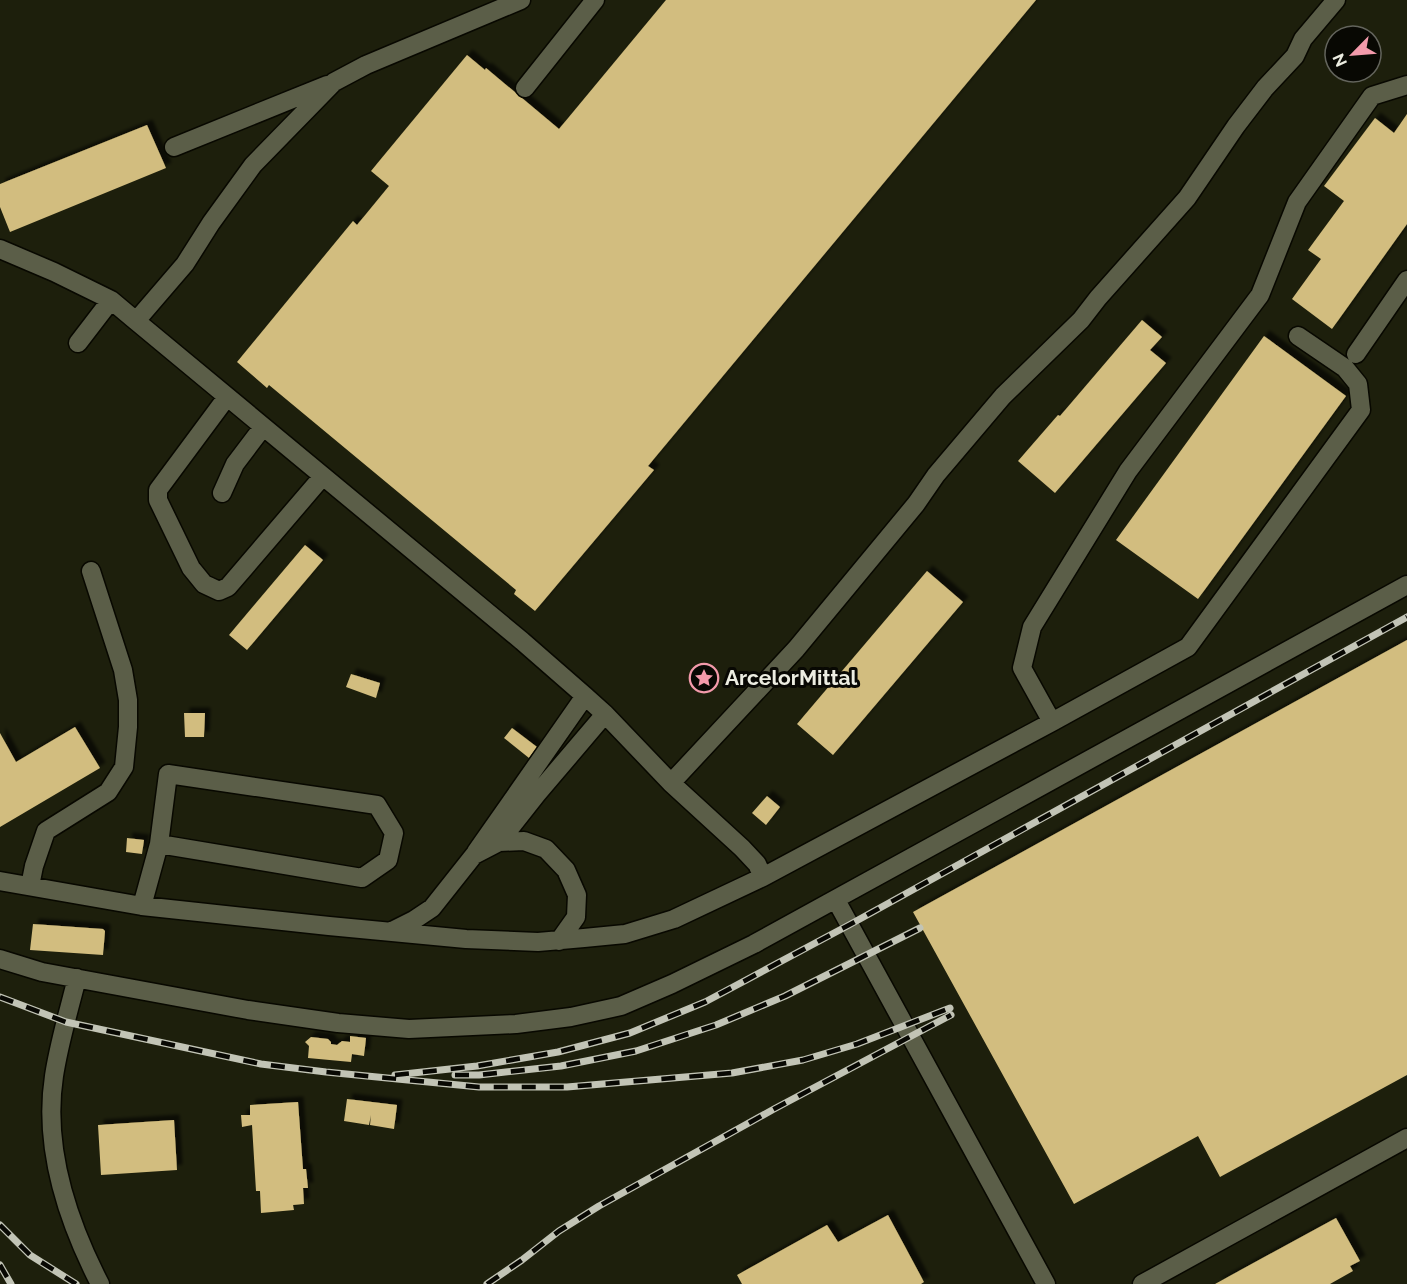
<svg xmlns="http://www.w3.org/2000/svg" width="1407" height="1284" font-family="Raleway,sans-serif">
<style>
.building{fill:#d2bd7f;filter:url(#shadow)}
.lines{fill:none;stroke-linecap:round;stroke-linejoin:round}
.minor-casing{stroke:#080800;stroke-width:21}
.minor{stroke:#5b5e48;stroke-width:18}
.rail-casing{stroke:#c2c4b6;stroke-width:7}
.rail{stroke:#080803;stroke-width:4.5;stroke-dasharray:14;stroke-linecap:butt}
.labels{text-anchor:middle;stroke-width:6;stroke-linejoin:round;paint-order:stroke}
.poi-label{font-size:21px;font-weight:bold;fill:#ecede1;stroke:#080803;text-anchor:start}
</style>
<defs>
<filter id="shadow"><feDropShadow dx="5.5" dy="-5.5" stdDeviation="1.5" flood-color="#0009"/></filter>
</defs>
<rect width="100%" height="100%" fill="#1d1f0c"/>
<!-- building -->
<path class="building" d="M666 0H1036L648 466 654 470 535 611 514 594 516 590 269 385 267 388 237 362 353 221 357 225 389 186 371 171 467 55 485 70 486 68 559 129Z
M1407 114V224L1332 329 1292 299 1321 259 1308 250 1344 201 1324 186 1375 118 1394 133Z
M147 125 166 168 10 232 0 207V184Z
M1142 320 1162 337 1150 350 1166 363 1055 493 1018 461 1058 415 1060 416Z
M1264 336 1346 396 1198 599 1116 540Z
M305 545 323 560 247 650 229 635Z
M927 571 963 602 833 755 797 724Z
M1407 640V1075L1220 1177 1198 1136 1074 1204 913 912Z
M351 674 380 683 376 698 346 687Z
M184 713H205L204 737H185Z
M75 727 100 768 0 827V733L16 762Z
M512 728 537 747 529 758 504 738Z
M767 796 780 807 766 825 752 813Z
M127 838 144 840 142 854 126 852Z
M33 924 103 929 105 931 103 955 30 950Z
M350 1036 366 1038 364 1056 352 1054 351 1062 308 1058 309 1046 305 1042 311 1037 328 1039 331 1042V1044L337 1045 342 1041 350 1042Z
M347 1099 397 1105 394 1129 370 1125 371 1115 369 1125 344 1121Z
M298 1102 303 1169H306L308 1188H303L304 1204 293 1205 294 1210 261 1213 260 1191H256L252 1125 242 1127 241 1115H250V1105Z
M174 1120 177 1170 101 1175 98 1125Z
M888 1215 924 1282 921 1284H742L737 1275 827 1225 838 1242Z
M1336 1218 1360 1261 1350 1266 1353 1271 1330 1284H1215Z"/>
<g class="lines">
<!-- minor casing -->
<g class="minor-casing">
<path id="minor" d="M521 0 366 65 334 82 253 165 211 223 185 264 136 321 522 641 585 696 605 714 671 783 742 848 757 864 763 877
M525 88 595 0
M174 147 327 85
M0 249 54 272 111 300 136 321
M78 343 111 300
M1356 354 1407 280
M227 397 158 490V500L191 568 204 584 219 591 228 587 323 476
M222 493 235 464 263 427
M1052 722 1022 668 1032 627 1128 471 1260 295 1297 202 1372 96 1407 85
M671 783 796 649 916 504 936 475 1003 396 1081 320 1098 298 1187 198 1236 126 1265 88 1295 56 1303 39 1336 0
M499 842 537 794 605 714
M476 852 585 696
M0 881 142 906 329 926 466 939 538 942 584 938 625 934 674 919 763 877 1052 722 1188 647 1361 410 1358 384 1345 368 1298 336
M30 886 34 866 46 831 108 792 124 767 128 727V700L123 670 91 571
M836 900 1046 1284
M142 906 159 844 168 774 377 805 394 833 388 860 362 878 159 844
M392 931 414 920 432 908 474 855 499 842 524 841 546 849 566 870 577 895 576 917 559 941
M0 959 42 972 248 1010 338 1023 409 1029 516 1024 571 1017 621 1006 672 984 754 944 1407 585
M77 978C69 1010 59 1043 54 1076 43 1147 68 1222 100 1284
M1142 1284 1407 1138"/>
</g>
<!-- minor -->
<use href="#minor" class="minor"/>
<!-- rail casing -->
<g class="rail-casing">
<path id="rail" d="M0 997 66 1022 261 1064 326 1072 479 1087H567L732 1073 803 1060 857 1044 950 1008
M395 1075 477 1066 558 1052 630 1033 705 1002 849 925 1407 617
M455 1075H479L561 1066 636 1051 716 1025 785 996 920 928
M0 1225 30 1255 76 1284
M0 1265 11 1284
M487 1284 522 1260 559 1231 599 1206 774 1109 951 1015"/>
</g>
<!-- rail -->
<use href="#rail" class="rail"/>
</g>
<!-- icons -->
<defs>
<g id="sight-ring" transform="scale(1.5)"><circle r="9.5" fill="#080803" stroke="#f39aab" stroke-width="1.5"/><path d="M0-6L1.8-2.2L6-1.7L2.9 1.2L3.7 5.4L0 3.3L-3.7 5.4L-2.9 1.2L-6-1.7L-1.8-2.2Z" fill="#f39aab"/></g>
</defs>
<g fill-rule="evenodd">
<use href="#sight-ring" x="704" y="678"/>
</g>
<g class="labels">
<!-- poi labels -->
<g class="poi-label">
<text x="725" y="685">ArcelorMittal</text>
</g>
</g>
<!-- north arrow -->
<g transform="translate(1353 54) rotate(245)"><circle r="28" fill="#080803" stroke="#63645c" stroke-width="1.5"/>
<path d="M0-4.5L10 22L0 15L-10 22Z" fill="#f39aab"/>
<text y="-9" font-size="16" font-weight="bold" text-anchor="middle" fill="#ecede1">N</text>
</g>
</svg>
